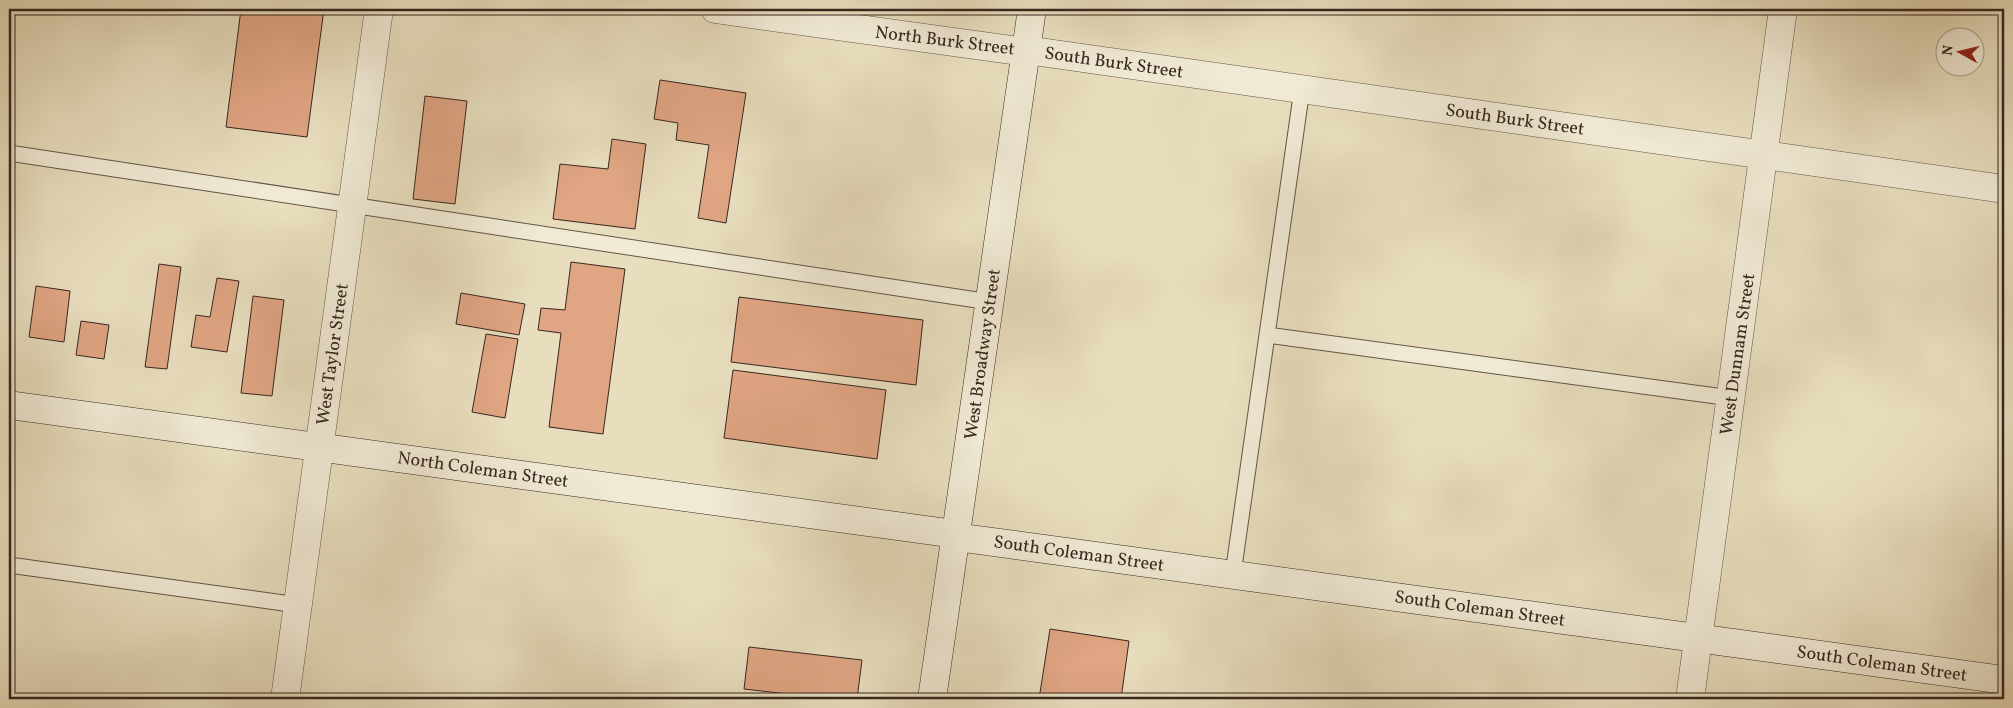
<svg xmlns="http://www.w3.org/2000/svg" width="2013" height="708" font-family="Vollkorn,serif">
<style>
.building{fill:#e0a583;stroke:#372721}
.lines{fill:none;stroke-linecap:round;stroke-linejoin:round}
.lane-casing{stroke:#635548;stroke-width:17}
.street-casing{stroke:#635548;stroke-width:29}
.secondary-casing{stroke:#372721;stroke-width:29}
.lane{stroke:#f0ead5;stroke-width:15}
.street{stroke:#f0ead5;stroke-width:28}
.secondary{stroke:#f0ead5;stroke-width:28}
.labels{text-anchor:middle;stroke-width:5;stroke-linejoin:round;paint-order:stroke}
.street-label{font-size:18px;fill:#372721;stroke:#f0ead5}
</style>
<rect width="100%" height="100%" fill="#e8debe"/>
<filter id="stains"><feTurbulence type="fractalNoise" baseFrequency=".004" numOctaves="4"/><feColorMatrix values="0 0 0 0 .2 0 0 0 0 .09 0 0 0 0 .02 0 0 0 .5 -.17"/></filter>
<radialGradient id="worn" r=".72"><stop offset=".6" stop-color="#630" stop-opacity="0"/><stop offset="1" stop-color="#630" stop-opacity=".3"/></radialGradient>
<!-- building -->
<path class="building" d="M241 9H324L307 137 226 127Z
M660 80 746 93 726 223 698 218 709 145 676 140 678 123 654 119Z
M425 96 467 101 455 204 413 199Z
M612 139 646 144 635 229 553 219 560 164 608 169Z
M571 262 625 269 603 434 549 427 561 333 538 330 541 308 565 310Z
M159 264 181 267 167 369 145 367Z
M217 278 239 281 227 352 191 347 196 315 210 317Z
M36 286 70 291 64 342 29 337Z
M461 293 525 304 519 335 456 324Z
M253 296 284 300 272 396 241 393Z
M739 297 923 320 916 385 731 362Z
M81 321 109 325 104 359 76 355Z
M486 334 518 339 505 418 472 412Z
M733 370 886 390 877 459 724 438Z
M1050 629 1129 641 1121 699H1039Z
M749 647 862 660 857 699H831L744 689Z"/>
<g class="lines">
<!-- lane casing -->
<g class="lane-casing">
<path id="lane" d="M9 153 990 302
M1267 335 1731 398
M9 565 298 605
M1233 574 1302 89"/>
</g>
<!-- street casing -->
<g class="street-casing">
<path id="street" d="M715 9 1018 51 1026 50 2004 189
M285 699 379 9
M1690 699 1783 9"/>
</g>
<!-- secondary casing -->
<g class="secondary-casing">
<path id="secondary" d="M9 405 948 533 956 537 2004 680
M932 699 1032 9"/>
</g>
<!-- lane -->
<use href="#lane" class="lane"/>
<!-- street -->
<use href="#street" class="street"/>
<!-- secondary -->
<use href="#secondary" class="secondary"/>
</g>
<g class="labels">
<!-- street labels -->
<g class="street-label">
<text transform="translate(945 40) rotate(7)" y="6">North Burk Street</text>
<text transform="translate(1114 62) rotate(8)" y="6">South Burk Street</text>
<text transform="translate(1515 119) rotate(8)" y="6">South Burk Street</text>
<text transform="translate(332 354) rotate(-82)" y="6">West Taylor Street</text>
<text transform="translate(982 354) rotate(-82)" y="6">West Broadway Street</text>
<text transform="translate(1737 354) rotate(-82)" y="6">West Dunnam Street</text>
<text transform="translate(483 469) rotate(8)" y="6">North Coleman Street</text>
<text transform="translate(1079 553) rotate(8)" y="6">South Coleman Street</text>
<text transform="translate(1480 608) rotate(8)" y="6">South Coleman Street</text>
<text transform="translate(1882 663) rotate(8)" y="6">South Coleman Street</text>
</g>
</g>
<!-- margin -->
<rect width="2013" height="708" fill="none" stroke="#e8debe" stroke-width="30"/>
<rect x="10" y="10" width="1993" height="688" fill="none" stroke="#372721" stroke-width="2.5"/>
<rect x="15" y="15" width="1983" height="678" fill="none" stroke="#372721"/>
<!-- north arrow -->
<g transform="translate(1960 52) rotate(278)"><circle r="24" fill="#f0ead5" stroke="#a69c8d"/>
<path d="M0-4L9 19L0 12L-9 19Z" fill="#8f2418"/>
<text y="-8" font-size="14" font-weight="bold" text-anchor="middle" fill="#372721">N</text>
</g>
<rect width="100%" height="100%" filter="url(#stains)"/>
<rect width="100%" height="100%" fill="url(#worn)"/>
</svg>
